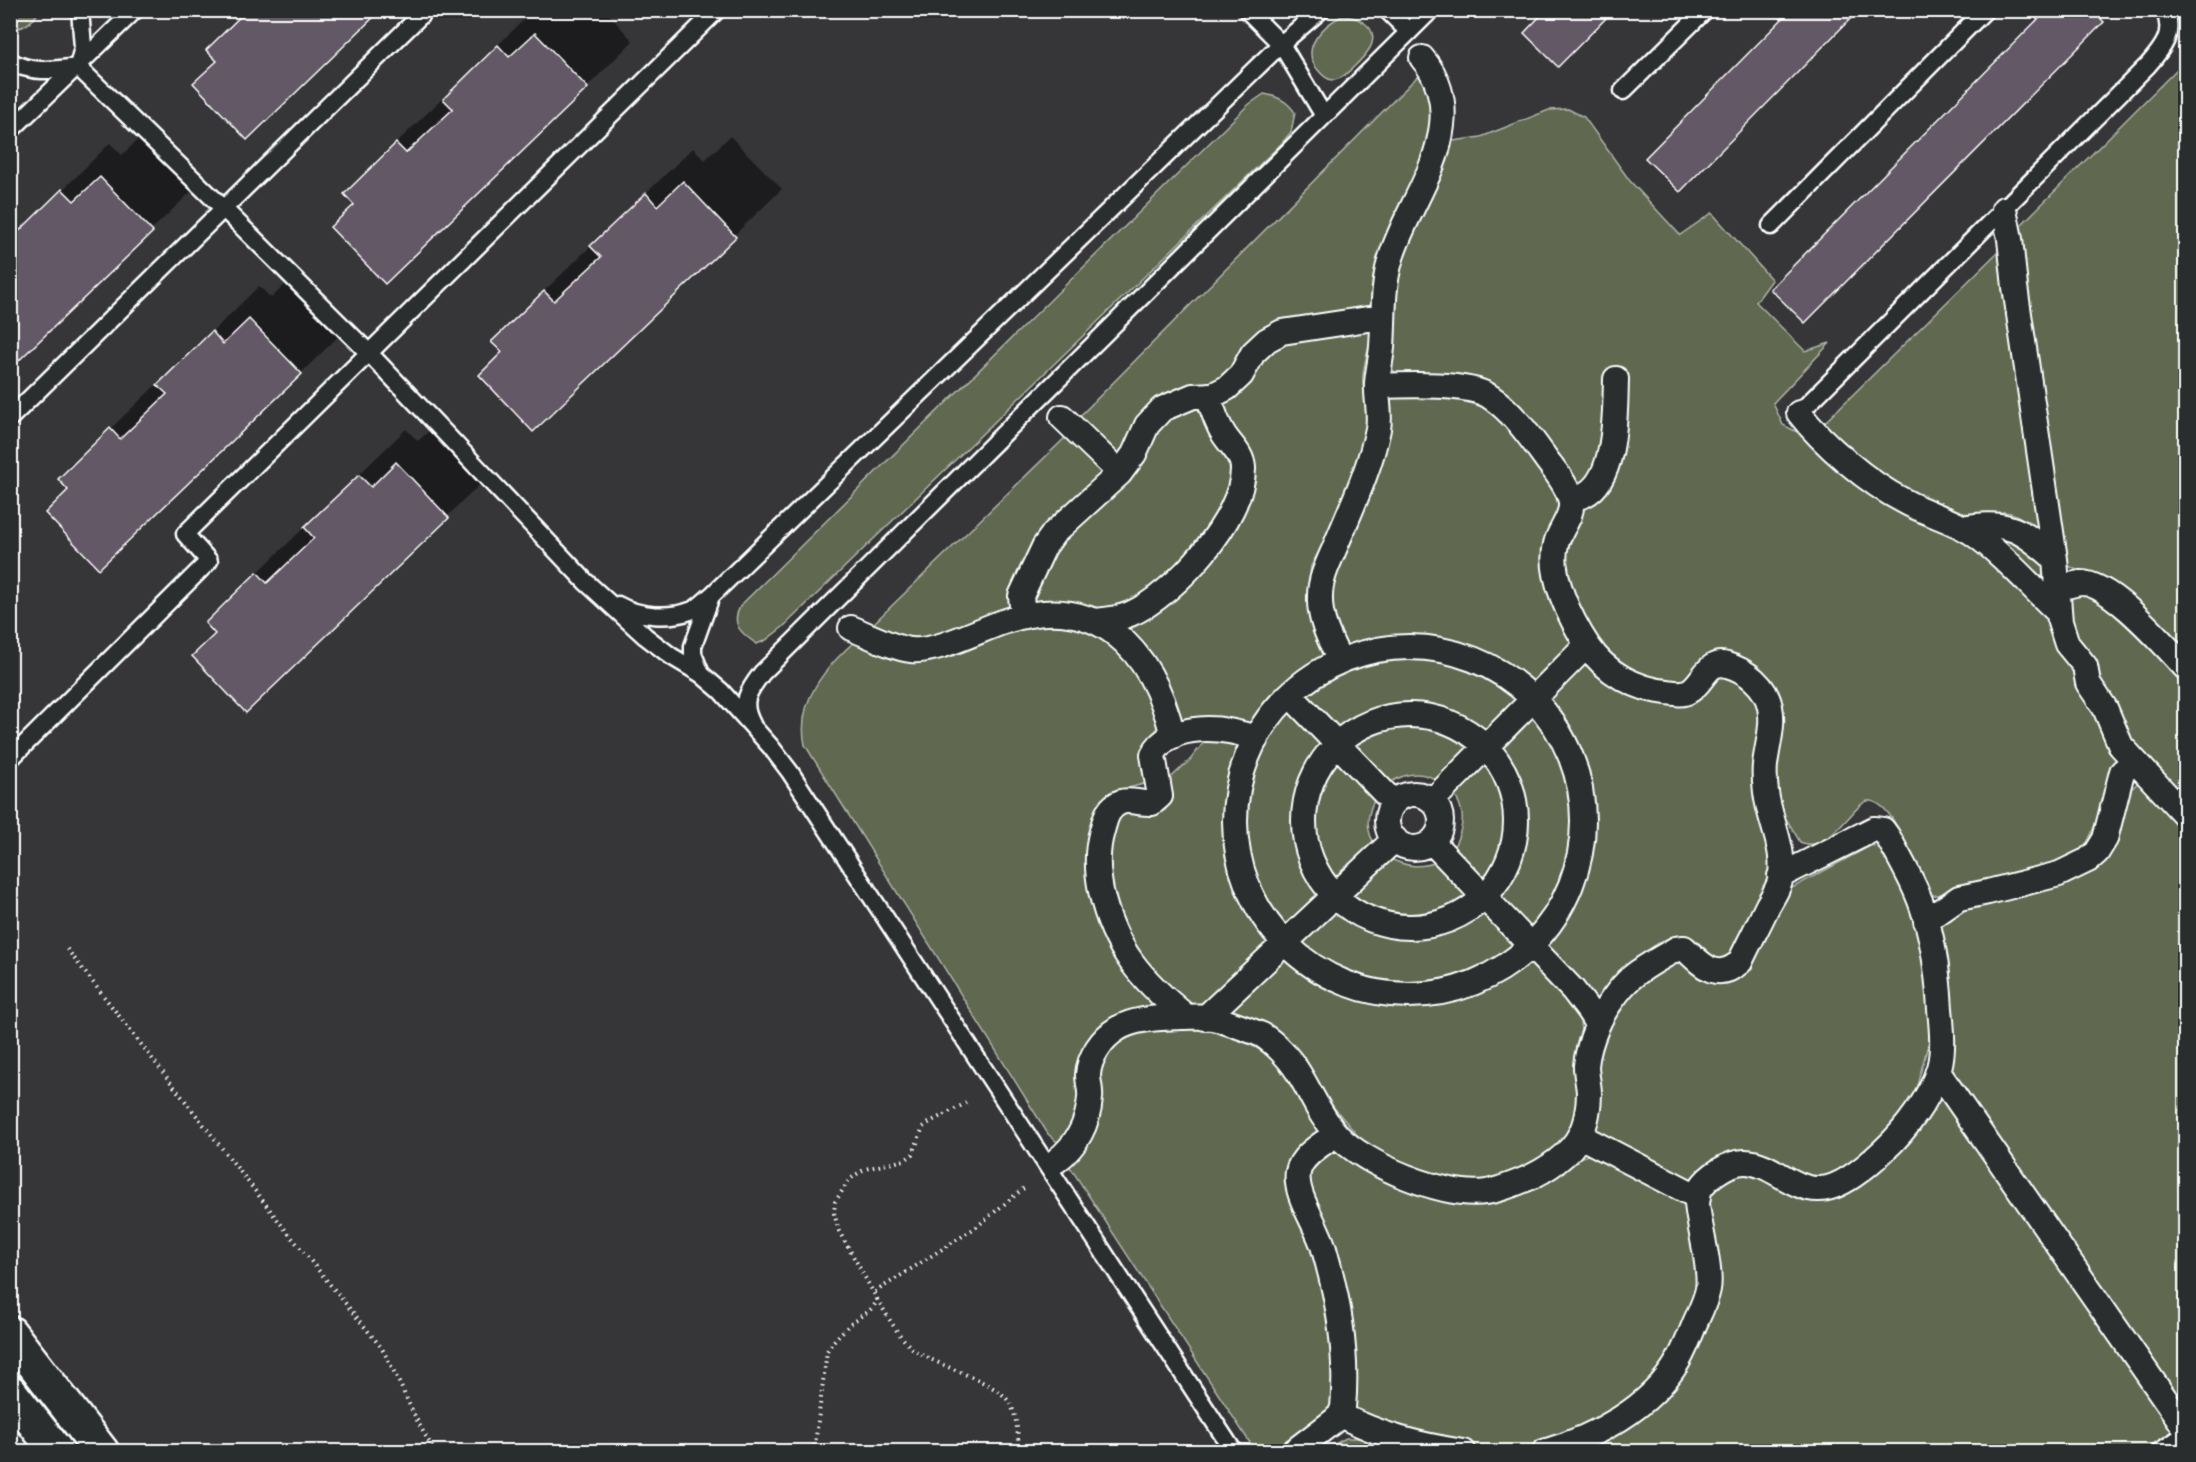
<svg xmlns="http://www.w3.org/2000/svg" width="2196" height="1462" font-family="'Gochi Hand',sans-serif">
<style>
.green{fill:#606950;stroke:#b0b4a8;stroke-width:1.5}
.shadow{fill:#0007}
.building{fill:#645866;stroke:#fff;stroke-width:1.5}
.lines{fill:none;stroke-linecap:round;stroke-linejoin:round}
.service-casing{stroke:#fff;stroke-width:21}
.pedestrian-casing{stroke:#fff;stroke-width:28}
.secondary-casing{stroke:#fff;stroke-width:38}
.path{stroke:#fff;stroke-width:4;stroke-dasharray:1.5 4.5;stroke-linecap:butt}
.service{stroke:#2a2d2e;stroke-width:16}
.pedestrian{stroke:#2a2d2e;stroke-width:24}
.secondary{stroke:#2a2d2e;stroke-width:33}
</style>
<rect width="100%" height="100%" fill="#363639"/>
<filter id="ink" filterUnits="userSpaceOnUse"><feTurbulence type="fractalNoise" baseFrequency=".0167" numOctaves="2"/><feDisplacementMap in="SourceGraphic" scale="12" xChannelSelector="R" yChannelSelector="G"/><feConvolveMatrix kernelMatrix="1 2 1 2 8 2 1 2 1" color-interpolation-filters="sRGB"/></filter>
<g filter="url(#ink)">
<!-- green -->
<path class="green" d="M10 11H38V13C31 23 23 30 11 28Z
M1342 16C1356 16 1377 25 1372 43 1370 52 1343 81 1333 80 1327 80 1322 75 1318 70 1299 49 1323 25 1342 16Z
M2185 61V659L2082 573 2067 565 2014 232Z
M1425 69 1437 118 1376 308 1343 318 1240 361 1214 384 1119 456 1077 419Z
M1264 94C1277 96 1288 101 1295 113L1291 132 1282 143 783 627 766 640 757 644C740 633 729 623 742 604L1248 105Z
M1568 109 1584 117 1630 181 1680 235 1712 213 1772 280 1756 302 1805 351 1830 343 1773 403 1783 425 1813 440 1937 520 2007 573 2048 615 2076 666 2098 720 2102 735 2114 749 2120 762 2088 842 2083 850 2069 862 1981 884 1969 882C1956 886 1936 903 1923 891 1914 868 1897 806 1871 801 1855 797 1832 857 1800 842L1775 800 1776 719 1743 667 1693 681 1651 684 1590 643 1561 556 1602 455 1581 488 1525 420 1399 376 1387 364 1393 278 1446 142 1481 137 1549 110Z
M2003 247 2042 537C2032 527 2020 513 2005 512 1997 511 1990 515 1982 515 1966 515 1948 510 1933 504 1890 487 1856 455 1822 425Z
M1373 328C1371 344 1359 374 1364 389 1367 397 1371 402 1373 411L1341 511 1311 566 1309 585 1311 605 1331 658C1298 674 1276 697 1255 726L1179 720 1123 627 1247 488 1216 407 1271 343Z
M1464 394 1508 422 1562 497 1557 515 1543 542V564L1545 577 1572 641 1571 653 1538 683C1521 681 1509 667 1494 659 1448 635 1397 634 1349 650L1338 645 1327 580 1384 395Z
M1199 401 1234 461 1225 504 1184 560 1123 613 1033 609 1034 574 1154 425Z
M1072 431 1105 472 1014 605 1003 614 959 626 941 634 908 642 873 624Z
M2000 533 2041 557 2047 573 2037 579 1996 538Z
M2090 591 2162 655 2185 680V807L2127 745 2064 612C2069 595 2073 596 2090 591Z
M1037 620 1099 629 1140 675 1162 727 1149 741V782C1138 787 1127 786 1117 793L1092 855 1162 1007 1126 1017 1066 1139 1057 1142 1048 1134 805 745C796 702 824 669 854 642L872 649Z
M1410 655C1452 658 1487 673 1522 695L1489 743C1459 717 1421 705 1382 713 1374 714 1366 715 1359 719 1351 724 1344 730 1337 736L1300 695C1333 670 1369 657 1410 655Z
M1587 664 1633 693 1666 704 1677 705 1713 674 1744 680 1764 710 1774 874 1733 957 1718 961C1708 954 1701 942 1690 937 1661 924 1618 983 1597 999H1593L1542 945C1581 896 1603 836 1586 773 1579 748 1564 726 1551 703L1550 697 1582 665Z
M1289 702 1330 743C1292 788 1283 848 1324 894L1284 932C1268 916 1259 898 1252 877 1232 814 1247 753 1289 702Z
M1537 705C1577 757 1590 824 1566 885 1558 903 1548 921 1533 935L1495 896C1501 889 1508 883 1512 875 1519 865 1521 851 1523 839 1527 803 1516 773 1494 745Z
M1400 721C1430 720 1457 726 1480 746L1442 783C1423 770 1405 771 1387 785L1347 744C1362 730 1380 725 1400 721Z
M1208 737 1246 743C1212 810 1230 881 1271 939L1206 1006H1188L1148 975 1105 891 1110 819 1120 810 1157 812 1165 810 1169 804 1166 782 1190 760Z
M1339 751 1379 792C1367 810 1363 829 1377 847L1334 886C1302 849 1304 787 1339 751Z
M1487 753C1522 793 1519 847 1487 888L1452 850C1464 829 1468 809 1450 790Z
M2142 779 2185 826V1417L1949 1077 1939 918 1952 908 2091 863 2129 791Z
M1872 845 1882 849 1919 919 1931 1017 1929 1041 1917 1086 1909 1101 1886 1133 1864 1158 1815 1183 1765 1160 1689 1182 1595 1134 1594 1052 1621 996 1679 956C1702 977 1726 1002 1749 966L1790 889Z
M1387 857C1407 868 1420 868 1442 861L1476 898C1438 926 1385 924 1347 898Z
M1333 905C1382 944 1434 945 1485 906L1524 949C1457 1000 1354 1006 1293 943Z
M1283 950C1334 993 1396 1013 1462 993 1487 986 1509 971 1530 956L1556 982 1580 1022 1581 1031 1579 1049 1581 1087 1570 1141 1524 1174 1463 1185 1404 1166 1363 1142 1325 1097 1215 1014Z
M1202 1028C1233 1035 1267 1048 1287 1074 1300 1091 1311 1111 1323 1129L1301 1151 1306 1220 1335 1344 1332 1407 1275 1451H1257L1254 1449 1068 1164 1098 1059 1133 1030Z
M1937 1082 2175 1427 2169 1437 2147 1452H1572L1683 1374 1695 1355 1705 1332 1717 1302 1721 1273 1711 1244 1705 1204 1717 1182 1747 1170 1822 1198H1839L1868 1179Z
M1332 1149H1341L1464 1195 1591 1154 1690 1204 1687 1220 1693 1228 1701 1274 1693 1321 1644 1394 1546 1445 1530 1448 1463 1447 1348 1411 1306 1171Z
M1346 1438H1359L1419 1452H1320Z"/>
<!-- shadow -->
<path class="shadow" d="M534 10H605L633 41 587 87 356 204 392 147Z
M2049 10H2113L1851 274Z
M147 131 199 184 10 367V242L110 143 122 155Z
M730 136 782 189 533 430 504 352 540 295 693 148 705 160Z
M296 274 348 327 301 373 70 490 106 433 158 383 159 384 259 286 271 298Z
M444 417 495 470 246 711 217 633 254 576 406 429 418 441Z"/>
<!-- building -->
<path class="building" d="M247 10H381L247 140 193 83 217 61 206 50Z
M1546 10H1614L1558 67 1524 33Z
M1791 10H1859L1680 192 1645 158Z
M2047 10H2093L2104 22 1805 323 1770 289Z
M535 33 588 88 385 284 330 227 354 205 344 194 396 143 406 153 453 109 443 99 498 45 509 57Z
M100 177 153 232 10 369V259L18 252 10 245V240L62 189 74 201Z
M683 181 736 237 533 432 479 375 502 352 491 342 544 291 554 301 601 257 590 246 646 193 657 206Z
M249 319 302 374 99 569 45 513 68 490 58 479 110 428 120 439 167 394 157 385 212 331 223 344Z
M396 462 449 518 246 713 192 656 215 634 205 623 257 572 267 583 314 538 304 527 359 475 371 487Z"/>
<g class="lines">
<!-- service casing -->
<g class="service-casing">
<path id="service" d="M80 10 83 47 78 67 223 208 369 353 586 582 645 636 671 656 701 674 721 691 771 747 790 772 1234 1452
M1247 10 1281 44 1324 116
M1387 10 1409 32
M10 61C31 74 55 70 78 67
M1623 91 1705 10
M10 131 135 10
M1771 226 1985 10
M1799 413 2148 65C2162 49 2176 33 2164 10
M10 418 426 10
M618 605C639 617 670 619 693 610 699 607 706 600 712 595L1281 44 1321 10
M701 674 693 654V646L711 596
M752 724C740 702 748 691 762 673L1431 10
M10 759 209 561 185 534 717 10
M2159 1452 2186 1434"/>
</g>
<!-- pedestrian casing -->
<g class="pedestrian-casing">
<path id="pedestrian" d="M2004 209 2010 239 2015 287 2055 559 2060 622 2067 644 2085 666 2088 683 2105 708 2121 746 2186 816
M1799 413C1823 444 1868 483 1904 501 1925 513 1950 519 1971 532 2002 553 2031 587 2059 613
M1062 417 1120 473
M1570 498C1574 497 1580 497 1584 495 1617 479 1615 410 1616 379
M1963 528C2007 519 2024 531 2055 559
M2057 589C2064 587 2073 584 2080 583 2110 581 2166 647 2186 668
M1023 615 1021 596 1044 547 1054 533 1120 473 1134 454 1147 425 1162 409 1193 396 1213 395 1227 388 1241 375 1253 353 1267 340 1282 332 1381 317
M1094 621C1107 620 1118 619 1130 614 1174 595 1244 518 1243 468 1242 453 1230 445 1223 433 1216 422 1212 408 1208 395
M851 628C866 634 896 649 911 650 935 653 979 630 1003 622 1097 589 1152 649 1173 736
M1235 821a174 174 0 1 1 348 0a174 174 0 1 1-348 0Z
M1340 661C1330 640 1319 620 1320 596 1320 576 1331 558 1338 540 1353 504 1370 468 1378 429 1381 413 1376 398 1377 383 1378 371 1381 359 1382 347 1384 318 1382 289 1390 261 1403 215 1437 174 1442 125 1445 101 1438 76 1422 58
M1290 695 1394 803
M1304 821a106 106 0 1 1 212 0a106 106 0 1 1-212 0Z
M1387 821a27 27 0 1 1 54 0a27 27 0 1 1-54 0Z
M1432 801 1587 645
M1432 842 1573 990 1589 1011 1597 1024
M1926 921 1959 898 1988 892 2059 874 2088 860 2097 852 2105 839 2122 772 2135 761
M1187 1017C1141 980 1114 949 1101 891 1097 871 1096 851 1102 831 1105 820 1107 807 1121 802 1129 799 1143 804 1152 803L1160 796 1153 755C1169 721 1227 726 1256 739
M1205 1018 1395 839
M1938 1072 2186 1429
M1580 1136 1698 1197
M1056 1161C1077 1145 1088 1125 1090 1098 1091 1090 1088 1082 1088 1075 1089 1057 1102 1038 1117 1029 1134 1018 1161 1018 1181 1017 1190 1017 1200 1016 1209 1017 1219 1019 1253 1031 1262 1035 1275 1043 1290 1059 1298 1072 1312 1094 1319 1115 1337 1135 1365 1165 1445 1198 1486 1192 1500 1190 1514 1184 1526 1179 1545 1171 1571 1154 1580 1135 1586 1124 1589 1107 1589 1094 1589 1085 1586 1076 1586 1066 1587 1053 1592 1038 1597 1026 1603 1011 1620 987 1632 977 1645 966 1661 958 1676 949L1684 948C1703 966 1717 982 1740 962 1749 943 1759 924 1768 905 1772 898 1778 889 1780 881 1787 850 1769 821 1766 792 1765 784 1764 774 1765 765 1767 746 1774 726 1770 707 1766 686 1746 670 1727 665 1707 659 1703 684 1689 691 1682 695 1674 693 1667 692 1635 689 1605 672 1588 646 1571 620 1548 575 1556 544 1559 530 1573 517 1571 502 1569 486 1553 469 1544 456 1529 435 1511 410 1489 396 1468 382 1403 385 1377 386
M1340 1415C1382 1436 1418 1445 1463 1452
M1293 1452 1335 1420 1340 1415 1343 1408C1348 1354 1339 1301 1324 1249 1318 1226 1294 1195 1298 1172 1301 1155 1324 1143 1336 1134
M1544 1452C1595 1437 1650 1409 1678 1361 1685 1349 1690 1336 1695 1323 1700 1312 1706 1300 1708 1289 1712 1268 1698 1225 1697 1202 1698 1198 1698 1193 1700 1189 1708 1176 1730 1161 1746 1162 1771 1163 1792 1189 1818 1189 1840 1190 1868 1165 1883 1151 1905 1131 1931 1097 1939 1068 1944 1050 1942 1029 1940 1009 1938 974 1934 940 1922 906 1914 882 1900 859 1888 837L1883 830 1874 829 1780 876"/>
</g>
<!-- secondary casing -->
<g class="secondary-casing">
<path id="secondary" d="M10 1333 102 1452
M10 1392 57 1452"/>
</g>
<!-- path -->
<path class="path" d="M67 949 284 1228 381 1347C401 1381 413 1420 436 1452
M875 1292 975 1228 1024 1188
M877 1299C888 1316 899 1339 916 1351 939 1367 996 1381 1009 1402 1018 1416 1017 1436 1020 1452
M814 1452 827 1351C834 1339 843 1331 853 1322 862 1314 874 1311 877 1299L839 1231 834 1213 835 1202 849 1180 857 1174 865 1169 905 1160 913 1154 923 1127 930 1122 968 1102
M1192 1452 1194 1450"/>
<!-- service -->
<use href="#service" class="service"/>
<!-- pedestrian -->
<use href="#pedestrian" class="pedestrian"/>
<!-- secondary -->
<use href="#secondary" class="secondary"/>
</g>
</g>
<!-- margin -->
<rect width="2196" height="1462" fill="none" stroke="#2a2d2e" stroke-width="36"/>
<rect x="18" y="18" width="2160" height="1426" fill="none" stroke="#fff" stroke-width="2" filter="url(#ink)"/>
</svg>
